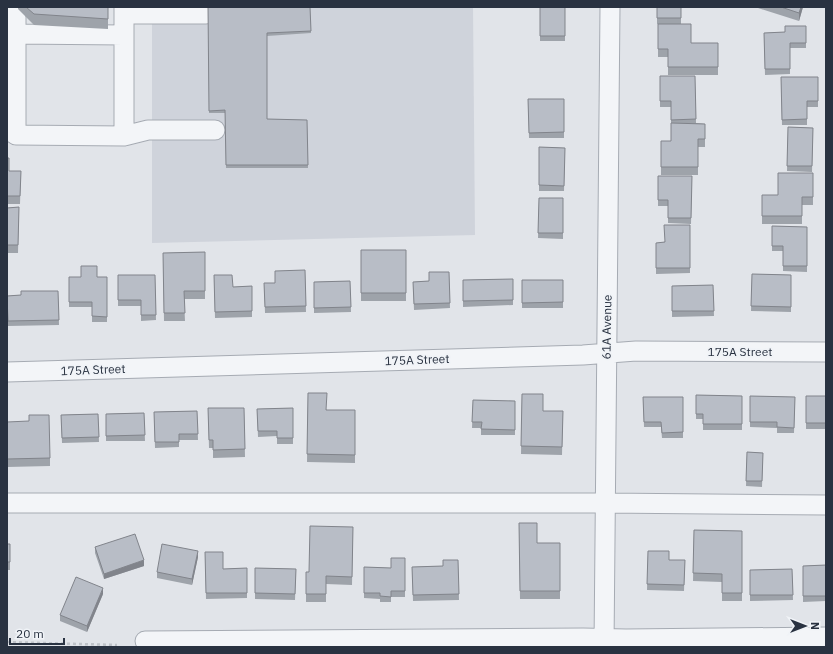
<svg xmlns="http://www.w3.org/2000/svg" width="833" height="654" font-family="'IBM Plex Sans',sans-serif">
<style>
.built{fill:#cfd3db}
.lines{fill:none;stroke-linecap:round;stroke-linejoin:round}
.minor-casing{stroke:#a6abb3;stroke-width:21}
.path{stroke:#bec2c8;stroke-width:2.5;stroke-dasharray:3 3;stroke-linecap:butt}
.minor{stroke:#f3f5f8;stroke-width:19}
.wall{fill:#9ea3aa}
.shaded-wall{fill:#81848b}
.building{fill:#b8bdc6;stroke:#81848b}
.labels{text-anchor:middle;stroke-width:3.5;stroke-linejoin:round;paint-order:stroke}
.street-label{font-size:12px;fill:#293241;stroke:#f0f3f7}
</style>
<rect width="100%" height="100%" fill="#e1e4e9"/>
<!-- built -->
<path class="built" d="M152 7H473L475 235 152 243Z"/>
<g class="lines">
<!-- minor casing -->
<g class="minor-casing">
<path id="minor" d="M124 14H206
M7 17H16V34L124 35
M16 34V135
M7 129 16 135 124 136V7
M124 136 148 130H215
M7 372 583 355 636 351 826 352
M7 503H605L826 505
M145 641 583 638 626 639 826 637
M604 647 610 7"/>
</g>
<!-- path -->
<path class="path" d="M7 642 117 645"/>
<!-- minor -->
<use href="#minor" class="minor"/>
</g>
<!-- wall -->
<path class="wall" d="M18 7H108V29L34 25 18 9Z
M208 7H310L311 33 267 36V119L307 120 308 168H226L225 113H209Z
M540 7H565V41H540Z
M657 7H681V24H657Z
M758 7H803L799 21 758 8Z
M658 24 691 43H718V75H668V57H658Z
M806 26V48H790V74L765 75 764 33 785 32Z
M660 76H695L696 123 705 124V147H698V175H661V141H671V107H660Z
M781 77H818V107H807V125H782Z
M528 99H564V138H529Z
M788 127 813 128 812 172 787 171Z
M539 147 565 148 564 191H539Z
M7 158 9 171H21L20 204H7Z
M813 173V205H802V224H762V195H778Z
M658 176H692L691 224 668 223V206H658Z
M539 198H563V239L538 238Z
M19 207 18 253H7V208Z
M690 225V273L656 274V243L664 242Z
M772 226 807 227V272L783 271V251H772Z
M361 250H406V301H361Z
M205 252V299H184L185 321H164L163 253Z
M305 270 306 312 265 313 264 283H275Z
M449 272 450 308 414 310 413 282 429 281Z
M752 274 791 275V312L751 311Z
M118 275H155L156 320 141 321V306H118Z
M214 275 233 287 252 286V317L215 318Z
M69 277H107V322H92V307H69Z
M513 279V305L463 307V280Z
M522 280H563V308H522Z
M350 281 351 312 314 313V282Z
M713 285 714 316 672 317V286Z
M58 291 59 325 8 326 7 296 21 295Z
M308 393 327 410H355V463L307 462Z
M522 394 543 411H563L562 455 521 454Z
M696 395 742 396V430H703V419H696Z
M750 396 795 397 794 433H777V428L750 427Z
M806 396H826V429H806Z
M643 397H683V438H662L661 427H644Z
M473 400 515 401V435H481V428H472Z
M208 408H244L245 457 213 458V448H209Z
M293 408V444H277V436L258 437 257 409Z
M197 411 198 440H179V447L155 448 154 412Z
M144 413 145 441H106V414Z
M98 414 99 442 62 443 61 415Z
M7 422 50 458V466L7 467Z
M747 452 763 453 762 487 746 486Z
M519 523 537 543H560V599H520Z
M353 527 352 585 326 584V602H306V572H309Z
M694 530 742 531V601H722V582L693 581Z
M7 544H10V570H7Z
M95 547 144 566 104 579 95 553Z
M648 551 669 560H685L684 591 647 590Z
M205 552 223 569 247 568V598L206 599Z
M198 557 192 585 157 578V572Z
M405 558V597H391V602H380V599L364 598V567L391 568Z
M458 560 459 600 413 601 412 567 443 566Z
M826 565V601L803 602V566Z
M255 568 296 569 295 600 255 599Z
M792 569 793 600 750 601V570Z
M103 594 87 632 60 621V615Z"/>
<!-- shaded-wall -->
<path class="shaded-wall" d="M801 7H803L799 21V13Z
M198 551V557L192 585V579Z
M144 560V566L104 579V574Z
M103 588V594L87 632V626Z"/>
<!-- building -->
<path class="building" d="M26 7H108V19L34 14Z
M208 7H310L311 31 267 33V119L307 120 308 165H226L225 110 209 111Z
M540 7H565V36H540Z
M657 7H681V18H657Z
M781 7H801L799 13Z
M658 24H691V43H718V67H668V49H658Z
M785 26H806V43H790V69H765L764 33 785 32Z
M660 76H695L696 119 671 120V101H660Z
M781 77H818V101H807V119L782 120Z
M528 99H564V132L529 133Z
M671 123 705 124V139H698V167H661V141H671Z
M788 127 813 128 812 166H787Z
M539 147 565 148 564 186 539 185Z
M7 158H9V171H21L20 196H7Z
M778 173H813V197H802V216H762V195H778Z
M658 176H692L691 218H668V200H658Z
M539 198H563V233H538Z
M19 207 18 245H7V208Z
M664 225H690V268H656V243L665 242Z
M772 226 807 227V266H783V246H772Z
M361 250H406V293H361Z
M205 252V291H184L185 313H164L163 253Z
M81 266H97V277H107V317L92 316V302H69V277H81Z
M305 270 306 306 265 307 264 283H275V271Z
M429 272H449L450 303 414 304 413 282 429 281Z
M752 274 791 275V307L751 306Z
M118 275H155L156 315H141V300H118Z
M214 275H232L233 287 252 286V311L215 312Z
M513 279V300L463 301V280Z
M522 280H563V302L522 303Z
M350 281 351 307 314 308V282Z
M713 285 714 311H672V286Z
M21 291H58L59 320 8 321 7 296 21 295Z
M308 393H327L326 410H355V455L307 454Z
M522 394H543V411H563L562 447 521 446Z
M696 395 742 396V424H703V414H696Z
M750 396 795 397 794 428 777 427V422H750Z
M806 396H826V423H806Z
M643 397H683V432L662 433 661 422H644Z
M473 400 515 401V430L481 429 482 422H472Z
M208 408H244L245 449 213 450V440H209Z
M293 408V438H277V431H258L257 409Z
M197 411 198 434H179V442H155L154 412Z
M144 413 145 435 106 436V414Z
M98 414 99 437 62 438 61 415Z
M29 415H49L50 458 7 459V422L29 421Z
M747 452 763 453 762 481H746Z
M519 523H537V543H560V591H520Z
M310 526 353 527 352 577 326 576V594H306V572H309Z
M694 530 742 531V593H722V574L693 573Z
M135 534 144 560 104 574 95 547Z
M7 544H10V562H7Z
M162 544 198 551 192 579 157 572Z
M648 551H669V560H685L684 585 647 584Z
M205 552H223V569L247 568V593H206Z
M391 558H405V591H391V597L380 596V593H364V567L391 568Z
M443 560H458L459 594 413 595 412 567 443 566Z
M826 565V596H803V566Z
M255 568 296 569 295 594 255 593Z
M792 569 793 595H750V570Z
M76 577 103 588 87 626 60 615Z"/>
<g class="labels">
<!-- street labels -->
<g class="street-label">
<text transform="translate(607 327) rotate(-89)" y="4">61A Avenue</text>
<text x="740" y="356">175A Street</text>
<text transform="translate(417 360) rotate(-2)" y="4">175A Street</text>
<text transform="translate(93 370) rotate(-2)" y="4">175A Street</text>
</g>
</g>
<!-- border -->
<rect width="833" height="654" fill="none" stroke="#293241" stroke-width="16"/>
<!-- north arrow -->
<g transform="translate(805 626) rotate(90)" stroke="#f0f3f7" stroke-width="3" paint-order="stroke">
<path d="M0-3L7 15L0 10L-7 15Z" fill="#293241"/>
<text y="-6" font-size="11" font-weight="bold" text-anchor="middle" fill="#293241">N</text>
</g>
<!-- scale -->
<path d="M10 638v6h54v-6" fill="none" stroke="#293241" stroke-width="2"/>
<text x="16" y="638" font-size="12" fill="#293241" stroke="#f0f3f7" stroke-width="3" paint-order="stroke">20 m</text>
</svg>
